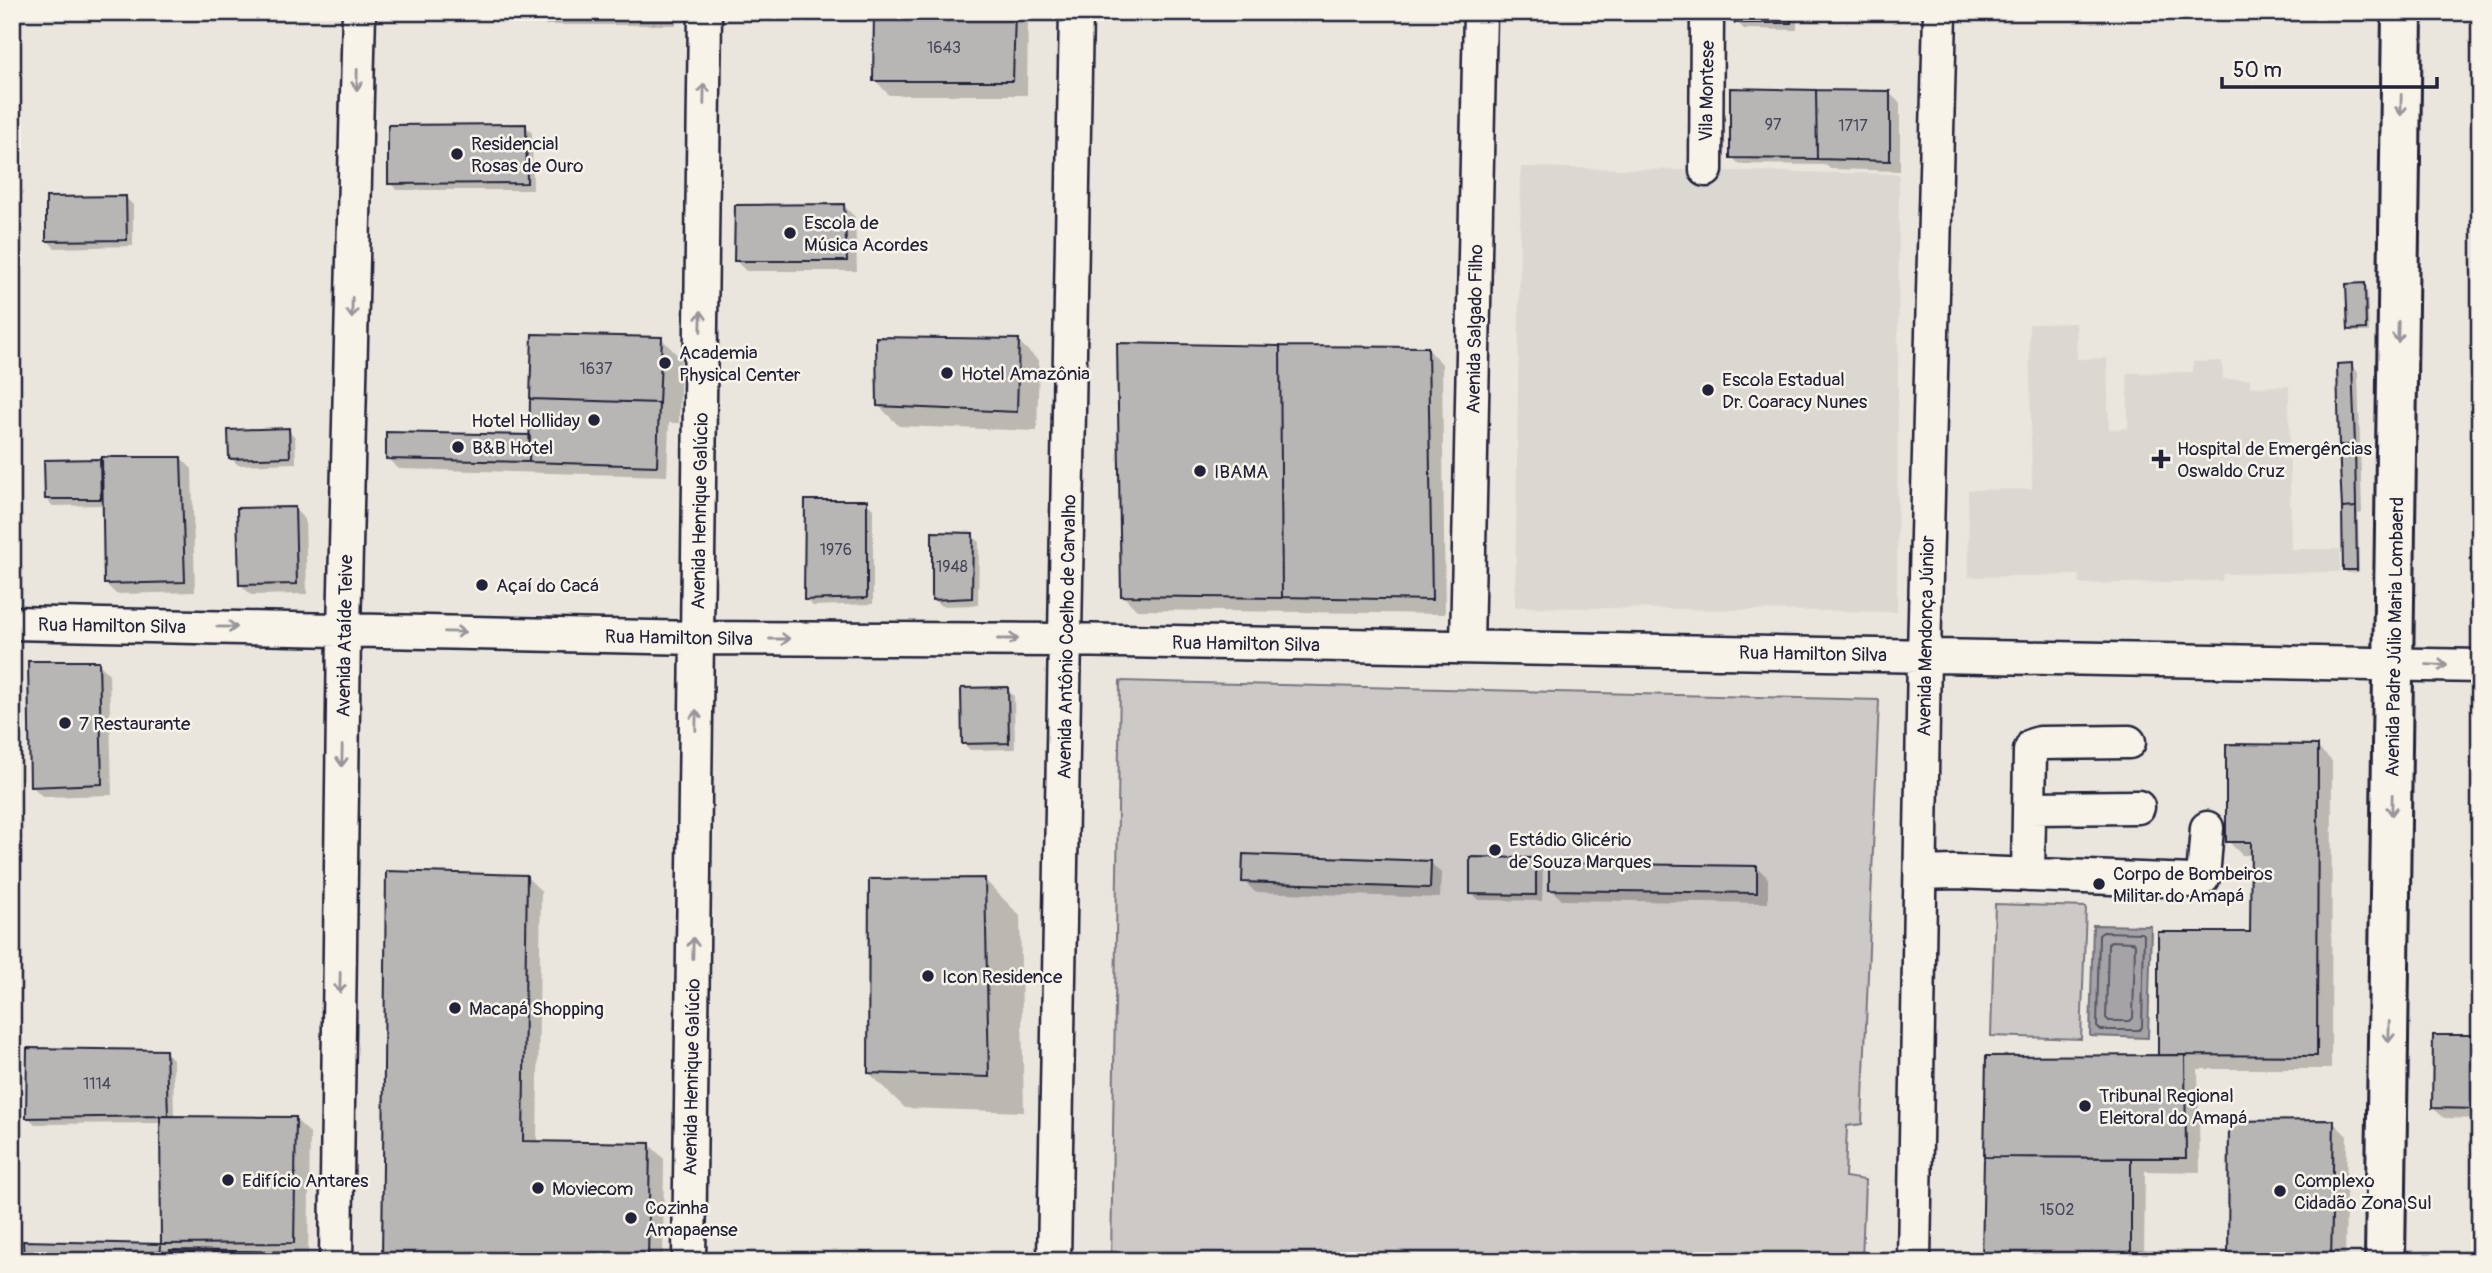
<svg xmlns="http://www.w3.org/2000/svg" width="2492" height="1273" font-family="Pangolin,sans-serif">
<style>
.built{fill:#dbd8d2}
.green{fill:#cdc9c6;stroke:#787680;stroke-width:2}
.water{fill:#a6a3a6;stroke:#716f7b;stroke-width:2}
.shadow{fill:#0003}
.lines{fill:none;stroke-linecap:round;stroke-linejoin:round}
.shore{stroke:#575666;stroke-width:2}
.building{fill:#b8b6b5;stroke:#22223b;stroke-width:2}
.minor-casing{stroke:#22223b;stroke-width:37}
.major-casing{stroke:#22223b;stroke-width:44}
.minor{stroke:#f7f3e8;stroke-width:32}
.major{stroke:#f7f3e8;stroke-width:38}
.oneway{stroke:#97959a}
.poi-dot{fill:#22223b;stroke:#f7f3e8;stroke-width:2.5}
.labels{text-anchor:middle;stroke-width:5;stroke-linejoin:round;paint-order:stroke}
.number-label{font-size:16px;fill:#48475a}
.street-label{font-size:19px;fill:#22223b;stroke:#f7f3e8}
.poi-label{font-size:19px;fill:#22223b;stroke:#f7f3e8;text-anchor:start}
</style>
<rect width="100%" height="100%" fill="#eae6de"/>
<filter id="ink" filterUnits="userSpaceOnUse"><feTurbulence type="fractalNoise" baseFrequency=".0143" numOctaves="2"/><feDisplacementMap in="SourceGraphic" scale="14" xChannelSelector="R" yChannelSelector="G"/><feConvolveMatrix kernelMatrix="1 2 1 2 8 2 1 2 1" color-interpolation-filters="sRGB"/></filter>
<g filter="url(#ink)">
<!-- built -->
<path class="built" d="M1521 167 1899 174 1897 612 1515 607Z
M2076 323 2077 359 2107 358 2109 429 2128 428 2127 373 2193 372V362L2222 361 2223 379H2250V387L2289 386 2291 549H2340V572L2223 574 2222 581 2080 584 2079 575 1969 577 1968 490 2032 489 2029 324Z"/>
<!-- green -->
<path class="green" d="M1120 681 1879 700 1862 1124 1847 1126 1845 1177 1865 1180 1862 1261H1111Z
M1995 904 2086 907 2081 1039 1991 1036Z"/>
<!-- water -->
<path class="water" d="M2093 925 2151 926 2148 1038 2090 1036Z"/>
<!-- shadow -->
<path class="shadow" d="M532 12H676V25H545Z
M876 12H1028L1027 95H889L875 80Z
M1737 12H1797V30L1744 29 1737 22Z
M1889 93 1900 103V171L1830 169 1826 165 1739 164 1732 157Z
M525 126 532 133 533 190H397L390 183Z
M126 198 133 205V246L55 248 48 241Z
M844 206 855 217 857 271H746L735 260Z
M2364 285 2367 288 2369 332H2353L2350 329Z
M661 338 681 359 679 423H669L667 476 399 469 388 459 531 437Z
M1018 341 1039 361 1037 431 899 426 878 405Z
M1119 345 1428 349 1442 364 1445 614 1137 610 1122 595Z
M2351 365 2358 372 2362 513 2358 514 2359 572 2348 573 2345 570Z
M288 430 295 437 296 463 238 465 231 458Z
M181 458 192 469 195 592 116 594 105 583 104 505 53 506 46 499 99 461 104 466Z
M866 502 873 509V604L813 606 806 599Z
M294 509 305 519 307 594 251 595 241 585Z
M972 535 979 542 978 605 941 606 934 599Z
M98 663 109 674 112 795 43 797 32 786Z
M1007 689 1014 696 1015 749 970 750 963 743Z
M2317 747 2332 761 2331 1069H2198L2200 1172 2145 1171 2144 1261H1984L1988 1057H2160V933L2252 934V855H2242L2228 841Z
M1536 860 1543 867 1542 901 1479 900 1472 893Z
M1430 862 1441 873 1440 898 1255 892 1244 881Z
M1757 867 1768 878V903L1562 900 1551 889Z
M527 877 541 891 537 1143 649 1144 664 1159 663 1261H384Z
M985 880 1020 916 1024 1112 905 1108 869 1073Z
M2480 1037V1119L2444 1118 2433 1108Z
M166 1052 173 1059 174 1118 295 1119 310 1133 308 1257H288L292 1261H25V1243L163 1246 162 1123 35 1124 28 1117Z
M2333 1122 2347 1136 2345 1261H2230Z"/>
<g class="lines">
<!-- shore -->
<path class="shore" d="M2103 932 2141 933 2144 935 2142 1027 2139 1030H2101L2097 1027 2099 935Z
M2111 941 2132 942 2135 944 2133 1018 2130 1021H2109L2106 1018 2108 944Z"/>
</g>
<!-- building -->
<path class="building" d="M874 12H1015L1013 81H873Z
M1735 12H1791V23H1735Z
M1730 88 1816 90 1817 159 1730 158Z
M1816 90 1890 91V161L1817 159Z
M526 124 527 183 388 184V125Z
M126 196 127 240 46 241V197Z
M844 204 847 261H734L735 205Z
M2365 283 2366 329 2348 330 2346 284Z
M532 334 662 337 659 403 530 399Z
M876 337 1019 339 1017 412 877 406Z
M1117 343 1280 346 1282 598 1121 596Z
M1280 346 1428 347 1432 600 1282 597Z
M2352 363 2355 445H2339L2337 364Z
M530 399 659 403 657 466 529 462Z
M289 428 290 457 229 459 228 430Z
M386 432 530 435 529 462 386 459Z
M2339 445H2355L2356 507 2342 508Z
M102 457H181L185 582 104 584Z
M100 459 101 499H45L44 460Z
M805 500H867V598L804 600Z
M295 507 297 584 239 585 237 508Z
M2356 507 2357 570H2343L2342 508Z
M932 532 973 533 972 598 932 600Z
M28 661H99L102 784 30 787Z
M1008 687 1009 743 962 744 961 688Z
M2226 744 2318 745 2317 1056 2158 1055V932H2250L2251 842H2226Z
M1243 854 1431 861 1430 888 1242 882Z
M1470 857 1536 858V895L1470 894Z
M1549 863 1757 866V893L1549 890Z
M386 871 527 875 523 1141 650 1143 648 1261H382Z
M985 878 989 1077 868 1073 869 879Z
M2433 1035H2480V1109L2432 1108Z
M27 1048 166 1050 168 1116 26 1118Z
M2185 1055 2186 1158 1984 1157 1986 1056Z
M160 1116 296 1117 294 1243 161 1244Z
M2334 1120 2331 1261H2228L2229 1121Z
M1984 1157 2131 1158V1261H1982Z
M23 1241 161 1244 160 1261H24Z
M170 1250 286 1252V1261H169Z"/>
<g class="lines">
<!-- minor casing -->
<g class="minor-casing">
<path id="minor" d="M1706 170 1707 12
M12 623 698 638 1066 640 2480 666
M1467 646 1480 12
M2029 808 2138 807
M1921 873 1954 872 2193 881 2203 878 2207 828
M2028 875 2030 751 2033 745 2040 743 2129 742
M336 1261 344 630 359 12
M689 1261 705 12
M1054 1261 1076 12
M1914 1261 1924 655 1940 12"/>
</g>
<!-- major casing -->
<g class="major-casing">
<path id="major" d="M2385 1261 2402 12"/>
</g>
<!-- minor -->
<use href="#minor" class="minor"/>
<!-- major -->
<use href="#major" class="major"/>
</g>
<!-- one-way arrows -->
<defs><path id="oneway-shaft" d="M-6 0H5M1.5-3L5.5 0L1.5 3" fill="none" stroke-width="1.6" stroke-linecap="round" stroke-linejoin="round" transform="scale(1.75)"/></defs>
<g class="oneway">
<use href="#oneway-shaft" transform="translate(357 80) rotate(91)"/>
<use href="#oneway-shaft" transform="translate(704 94) rotate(-89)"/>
<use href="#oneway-shaft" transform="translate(2401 105) rotate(91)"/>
<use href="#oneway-shaft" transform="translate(352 308) rotate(91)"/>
<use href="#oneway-shaft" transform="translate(701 321) rotate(-89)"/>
<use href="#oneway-shaft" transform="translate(2398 332) rotate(91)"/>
<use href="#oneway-shaft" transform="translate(227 627) rotate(1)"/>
<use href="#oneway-shaft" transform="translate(455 632) rotate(1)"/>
<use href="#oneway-shaft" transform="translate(780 639)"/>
<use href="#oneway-shaft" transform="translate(1008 639)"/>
<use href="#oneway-shaft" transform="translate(2437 665) rotate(2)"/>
<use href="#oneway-shaft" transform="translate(696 720) rotate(-89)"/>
<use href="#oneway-shaft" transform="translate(342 756) rotate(91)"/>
<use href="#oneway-shaft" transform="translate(2392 805) rotate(91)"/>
<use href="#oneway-shaft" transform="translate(693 948) rotate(-89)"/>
<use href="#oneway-shaft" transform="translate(340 983) rotate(91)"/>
<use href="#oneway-shaft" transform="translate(2389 1032) rotate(91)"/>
</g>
</g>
<!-- markers -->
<g class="poi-dot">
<circle cx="457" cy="154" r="7"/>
<circle cx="790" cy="233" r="7"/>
<circle cx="665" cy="363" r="7"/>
<circle cx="947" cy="373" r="7"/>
<circle cx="1708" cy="390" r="7"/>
<circle cx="594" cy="420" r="7"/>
<circle cx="458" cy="447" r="7"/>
<path d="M2157.5 448.5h7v7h7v7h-7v7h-7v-7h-7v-7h7z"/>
<circle cx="1200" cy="471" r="7"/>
<circle cx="482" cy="585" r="7"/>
<circle cx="65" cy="723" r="7"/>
<circle cx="1495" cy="850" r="7"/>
<circle cx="2099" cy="884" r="7"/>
<circle cx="928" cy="976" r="7"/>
<circle cx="455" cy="1008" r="7"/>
<circle cx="2085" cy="1106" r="7"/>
<circle cx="228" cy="1180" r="7"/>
<circle cx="538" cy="1188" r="7"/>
<circle cx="2280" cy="1191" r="7"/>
<circle cx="631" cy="1218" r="7"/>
</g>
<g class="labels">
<!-- number labels -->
<g class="number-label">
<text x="944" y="53">1643</text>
<text x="1773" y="130">97</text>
<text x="1853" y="131">1717</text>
<text x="596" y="374">1637</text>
<text x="836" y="555">1976</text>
<text x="952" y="572">1948</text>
<text x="97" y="1089">1114</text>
<text x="2057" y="1215">1502</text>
</g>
<!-- street labels -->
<g class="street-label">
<text transform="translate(1706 91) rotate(-89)" y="7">Vila Montese</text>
<text transform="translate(1474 329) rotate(-89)" y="7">Avenida Salgado Filho</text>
<text transform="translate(699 511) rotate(-89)" y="7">Avenida Henrique Galúcio</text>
<text transform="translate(112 625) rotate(1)" y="7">Rua Hamilton Silva</text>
<text transform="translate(344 636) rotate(-89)" y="7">Avenida Ataíde Teive</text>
<text transform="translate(1925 636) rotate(-89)" y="7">Avenida Mendonça Júnior</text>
<text transform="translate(679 637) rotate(1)" y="7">Rua Hamilton Silva</text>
<text transform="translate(1066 637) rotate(-89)" y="7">Avenida Antônio Coelho de Carvalho</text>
<text transform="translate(2394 637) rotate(-89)" y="7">Avenida Padre Júlio Maria Lombaerd</text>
<text transform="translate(1246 643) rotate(1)" y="7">Rua Hamilton Silva</text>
<text transform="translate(1813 653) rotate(1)" y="7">Rua Hamilton Silva</text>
<text transform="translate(691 1077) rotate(-89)" y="7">Avenida Henrique Galúcio</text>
</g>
<!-- poi labels -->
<g class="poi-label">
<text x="471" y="150">Residencial<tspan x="471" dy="22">Rosas de Ouro</tspan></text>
<text x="804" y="229">Escola de<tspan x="804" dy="22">Música Acordes</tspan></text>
<text x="679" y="359">Academia<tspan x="679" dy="22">Physical Center</tspan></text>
<text x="961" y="380">Hotel Amazônia</text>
<text x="1722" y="386">Escola Estadual<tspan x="1722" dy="22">Dr. Coaracy Nunes</tspan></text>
<text x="580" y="427" text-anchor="end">Hotel Holliday</text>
<text x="472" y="454">B&amp;B Hotel</text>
<text x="2177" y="455">Hospital de Emergências<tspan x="2177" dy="22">Oswaldo Cruz</tspan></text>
<text x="1214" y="478">IBAMA</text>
<text x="496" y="592">Açaí do Cacá</text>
<text x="79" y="730">7 Restaurante</text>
<text x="1509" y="846">Estádio Glicério<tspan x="1509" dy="22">de Souza Marques</tspan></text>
<text x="2113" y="880">Corpo de Bombeiros<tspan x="2113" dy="22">Militar do Amapá</tspan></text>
<text x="942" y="983">Icon Residence</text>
<text x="469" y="1015">Macapá Shopping</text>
<text x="2099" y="1102">Tribunal Regional<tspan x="2099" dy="22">Eleitoral do Amapá</tspan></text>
<text x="242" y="1187">Edifício Antares</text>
<text x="2294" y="1187">Complexo<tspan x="2294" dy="22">Cidadão Zona Sul</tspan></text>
<text x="552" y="1195">Moviecom</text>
<text x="645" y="1214">Cozinha<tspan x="645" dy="22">Amapaense</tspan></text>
</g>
</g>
<!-- margin -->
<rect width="2492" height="1273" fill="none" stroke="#f7f3e8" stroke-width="42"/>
<rect x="21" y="21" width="2450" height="1231" fill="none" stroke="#22223b" stroke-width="2.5" filter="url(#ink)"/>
<!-- scale -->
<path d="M2222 77v10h215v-10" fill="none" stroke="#22223b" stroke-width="3.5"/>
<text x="2233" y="77" font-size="21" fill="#22223b" stroke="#f7f3e8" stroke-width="5" paint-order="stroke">50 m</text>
</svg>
